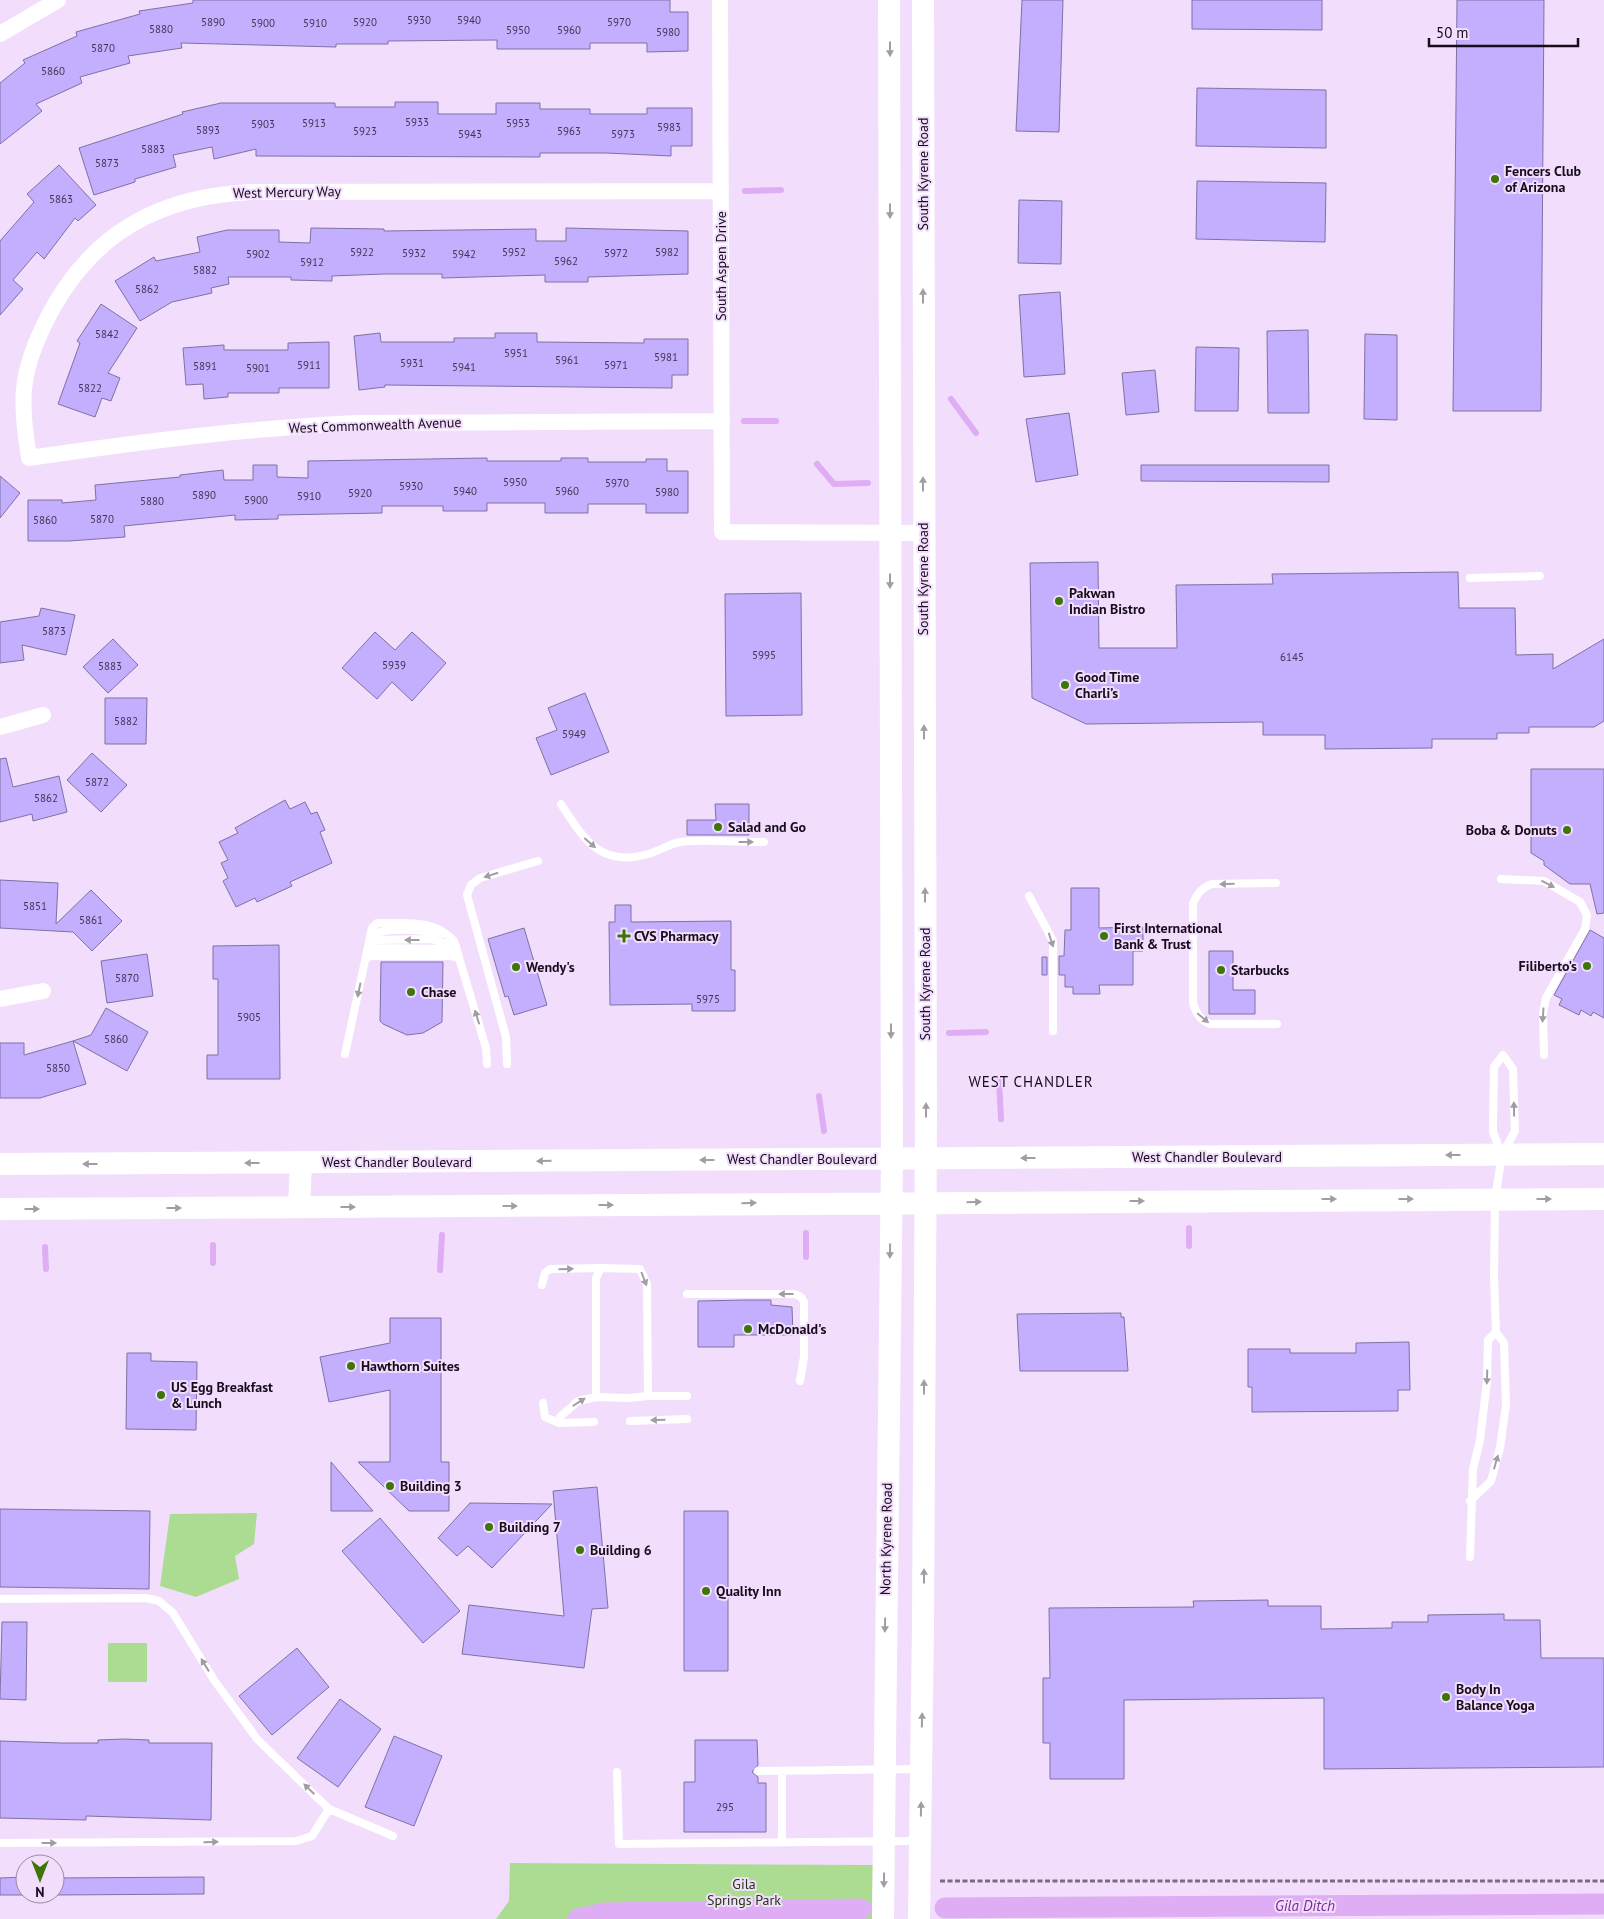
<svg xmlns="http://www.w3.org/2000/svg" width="1604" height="1919" font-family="'PT Sans',sans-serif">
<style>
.green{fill:#acdc92}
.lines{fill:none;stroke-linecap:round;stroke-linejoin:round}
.stream{stroke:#deadf4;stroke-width:6}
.canal{stroke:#deadf4;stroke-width:21}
.building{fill:#c3affe;stroke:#7e72a3}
.path{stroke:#7b6b82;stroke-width:3;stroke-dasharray:5 2.5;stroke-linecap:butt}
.lane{stroke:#fff;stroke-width:8}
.street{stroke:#fff;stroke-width:16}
.secondary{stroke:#fff;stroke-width:22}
.oneway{fill:#a29da4}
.poi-dot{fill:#3c7608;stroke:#f2defc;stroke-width:2}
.labels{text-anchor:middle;stroke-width:4;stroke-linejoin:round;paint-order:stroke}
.number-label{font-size:11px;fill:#423454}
.poi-label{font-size:14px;font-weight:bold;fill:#170b1c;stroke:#f2defc;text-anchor:start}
.street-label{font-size:14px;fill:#170b1c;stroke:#f2defc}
.park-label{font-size:14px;fill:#203712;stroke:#f2defc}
.neighbourhood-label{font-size:15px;letter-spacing:1px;fill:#170b1c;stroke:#f2defc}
.water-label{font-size:15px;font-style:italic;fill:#762b92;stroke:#f2defc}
</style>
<rect width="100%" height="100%" fill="#f2defc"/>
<!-- green -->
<path class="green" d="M257 1513 254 1544 235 1556 239 1579 196 1597 160 1586 170 1514Z
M108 1643H147V1682H108Z
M510 1863 873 1865 872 1919H496L509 1901Z"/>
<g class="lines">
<!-- stream -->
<path class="stream" d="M745 191 781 190
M951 399 976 433
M744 421H776
M817 464 834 484 868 483
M949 1033 986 1032
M999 1080 1001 1119
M819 1096 824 1131
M1189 1228V1246
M806 1233V1257
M213 1245V1263
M45 1247 46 1269
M440 1270 442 1235"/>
<!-- canal -->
<path class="canal" d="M945 1908 1604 1904
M578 1919 604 1913 861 1909"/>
</g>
<!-- building -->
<path class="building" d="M193 0H670V12H688V51L647 52V43H590V49H497V40L388 41V44H336V47L181 43 182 48 128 56 130 63 80 77 82 83 36 104 42 111 0 144V83L25 63 23 60 77 36 76 32 140 14 139 11 193 3Z
M1022 0H1063L1059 132 1016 131Z
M1192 0H1322V30L1192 29Z
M1457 0H1544L1541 411H1453Z
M1197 88 1326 90V148L1196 146Z
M395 102H438V114H496V103H540V109H590V114H647V108H692V146H671V156L606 153H540V157L256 156V149L214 159 212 147 173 155 176 167 135 179V182L94 195 79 148 183 114 182 112 221 103H335V107H395Z
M59 165 96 205 78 221 75 218 44 259 37 252 13 280 23 289 0 315V241L34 202 27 194Z
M1197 181 1326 183 1325 242 1196 239Z
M1019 200 1062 201 1061 264 1018 263Z
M311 228 384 229V231L536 229V241H566V228L688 231V274L588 277V282H545V275L442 278V274H384L332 276V281L291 280V277H228L229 284 211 288 212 293 172 302 140 321 115 281 154 257 156 261 200 252 197 237 227 230H279V242L310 243Z
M1060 292 1065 374 1024 377 1019 295Z
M101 304 137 328 108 373 120 378 111 401 102 398 95 417 58 404 80 343 77 341Z
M1308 330 1309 413H1268L1267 331Z
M380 333 381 342H454V338H495V333H537V342L644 343V339H688V375H672V388L385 385V387L359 390 354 336Z
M1365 334 1397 335V420L1364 419Z
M329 342V388H279V393H228V397L204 399 203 384 186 385 183 348 224 345V350H288V343Z
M1196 347 1239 348 1238 411H1195Z
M1155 370 1159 412 1126 415 1122 373Z
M1069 413 1078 475 1036 482 1026 419Z
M487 458V461H561V458H588V462H646V459H667V471H688V513H646V504H588V513H545V503H487V511H443V506H382V513L278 515V519L235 520V515L124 526 125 537 69 541H28V500H62V503L96 500 95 485 180 477V475L223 470 224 480H253V465H277V477L308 478V461Z
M1141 465H1329V482L1141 481Z
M0 476 20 493 0 518Z
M1098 562 1099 648H1177L1176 585 1273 584 1272 574 1458 572 1459 608H1515L1516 655 1553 654V669L1604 639V721L1594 727H1529V733H1497V739H1432V748L1325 749V735H1263V722L1086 724 1032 698 1030 563Z
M801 593 802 715 726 716 725 594Z
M41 608 75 615 66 655 22 645 24 660 0 663V622L39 616Z
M375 632 395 650 412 632 446 663 412 701 392 682 377 699 342 668Z
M113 639 138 665 108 693 83 667Z
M585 693 609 752 551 775 536 738 557 730 548 708Z
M105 698H147L146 744H105Z
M92 753 127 785 101 812 67 780Z
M6 758 13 787 59 776 67 812 33 821 32 814 0 822V759Z
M1531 769H1604V913L1597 914 1590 884H1570L1544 865V861L1531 853Z
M285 800 290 809 305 802 311 814 317 812 325 830 320 832 332 863 290 882 292 886 257 902 255 898 236 907 223 881 228 878 221 863 228 860 219 842 238 833 235 828Z
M715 804H749V835H687V820H716Z
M0 880 58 883 56 924 91 890 122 921 92 951 73 932 0 928Z
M1071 888H1099V928L1143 927V951H1133V985H1099L1100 994H1073V987H1065V975H1059V956H1064L1065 930H1071Z
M615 905H631V922L731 921V970H735V1011H692V1004L610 1005 609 922H615Z
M524 928 547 1005 514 1015 508 996 505 997 488 939Z
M1590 930 1604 938V1018L1593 1012 1591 1016 1581 1010 1579 1015 1559 1005 1562 999 1554 995Z
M279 945 280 1079H207V1055H218V979H213V946Z
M1209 951H1233V990H1255V1014H1209Z
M147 954 153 996 107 1003 101 961Z
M1042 957H1047V975H1042Z
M381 962H443L442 1022 423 1033 407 1035 383 1024 380 1021Z
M106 1008 148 1032 127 1071 73 1041 91 1035Z
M73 1041 86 1084 40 1098H0V1043H24V1055Z
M746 1300H771V1305L792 1307 793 1335H734V1347H698V1301Z
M1121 1313V1317H1124L1128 1371H1020L1017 1314Z
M390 1318H441V1462H449V1511H409L358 1462H390V1390L329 1402 320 1357 390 1343Z
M1409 1342 1410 1390H1398V1411L1252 1412V1387H1248V1349H1290V1353H1356V1343Z
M127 1353H151V1361L197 1362 196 1430 126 1429Z
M331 1462 373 1511H331Z
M597 1487 608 1608 592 1609 584 1668 462 1654 469 1605 564 1616 553 1491Z
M470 1503 552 1504 492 1568 468 1546 457 1556 438 1538Z
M0 1509 150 1511 149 1589 0 1587Z
M684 1511H728V1671H684Z
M380 1518 460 1611 423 1643 342 1551Z
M1268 1600V1606H1321V1629L1392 1628V1622H1428V1615L1504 1614V1620H1540L1541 1658H1604V1767L1324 1769V1698L1124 1700V1779H1050V1743H1043V1678H1050L1049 1608 1194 1607 1193 1601Z
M2 1622H27L26 1700 0 1699Z
M297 1648 329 1687 272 1735 239 1696Z
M340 1699 381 1729 338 1787 297 1758Z
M394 1736 442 1756 414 1826 365 1807Z
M124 1739 149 1740V1743H212L211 1820 86 1816V1820L0 1818V1741L62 1743H98V1740Z
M695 1740H757L758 1765 752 1772 758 1777V1783H766V1832H684V1782H695Z
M25 1877V1895H0V1878Z
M204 1877V1894L55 1895V1878Z"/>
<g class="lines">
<!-- path -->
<path class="path" d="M940 1881H1604"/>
<!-- lane -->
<path class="lane" d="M1470 578 1540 576
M561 804C584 839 600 868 648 854 659 851 669 844 680 842 703 839 740 842 764 842
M1501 879 1544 881 1580 902 1587 915 1585 929 1546 998 1543 1013 1544 1055
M1276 883 1212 884C1201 888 1198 893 1193 903V1003C1196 1013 1200 1020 1210 1024H1277
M1029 896 1053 941V1031
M370 936C384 926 426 930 444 934
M369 943 375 940 430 939 456 946
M367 951 374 948 447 949 458 954
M366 958 371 956H449L457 957 460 961
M345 1054 372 928 377 923C405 924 433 918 454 941L486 1048 487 1064
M507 1064 506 1037 467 895 471 885 480 878 538 861
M542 1285 545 1273 550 1269 601 1268
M687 1294H795L801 1297 804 1302V1357L800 1381
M596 1397 628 1398 648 1396
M543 1403 545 1417 559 1423
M630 1421 687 1419
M594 1422 559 1423 560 1417 578 1401 596 1397V1278L601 1268 640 1269 647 1284 648 1396H687
M1470 1501 1491 1481 1500 1448 1506 1405 1504 1343 1496 1332 1494 1277 1495 1199 1502 1155 1515 1131 1513 1069 1503 1055 1494 1067 1493 1122V1132L1501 1153
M1470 1557 1473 1469 1480 1440 1487 1381 1488 1340 1496 1332
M0 1599 146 1598 159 1601 173 1613 214 1680 257 1739 329 1809 312 1836 296 1841 0 1843
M758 1771 919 1769
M617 1772 619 1844 918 1841
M329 1809 393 1836
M782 1842V1771"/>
<!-- street -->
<path class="street" d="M720 0 722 532 923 533
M0 34 58 0
M721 191 252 192C160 196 93 232 49 315 37 338 26 364 24 390 22 413 26 436 29 458 139 442 248 428 358 423L722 421
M0 727 43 715
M0 999 43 991"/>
<!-- secondary -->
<path class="secondary" d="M0 1164 1604 1154
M299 1207 301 1162
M0 1209 1604 1199
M883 1919 892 1158 889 0
M919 1919 923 1625 926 1118 923 0"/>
</g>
<!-- one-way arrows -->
<defs><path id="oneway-solid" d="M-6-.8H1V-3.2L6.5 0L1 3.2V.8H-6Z" transform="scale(1.25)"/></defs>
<g class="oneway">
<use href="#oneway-solid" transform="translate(890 49) rotate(90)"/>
<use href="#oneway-solid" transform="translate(890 211) rotate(90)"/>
<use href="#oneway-solid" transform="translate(923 296) rotate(-90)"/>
<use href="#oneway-solid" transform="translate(923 484) rotate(-90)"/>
<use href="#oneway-solid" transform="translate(890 581) rotate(90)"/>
<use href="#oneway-solid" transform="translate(924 732) rotate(-90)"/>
<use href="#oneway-solid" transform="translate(746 842)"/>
<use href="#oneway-solid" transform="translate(590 843) rotate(41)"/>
<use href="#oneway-solid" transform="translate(491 875) rotate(163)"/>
<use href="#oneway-solid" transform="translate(1227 884) rotate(179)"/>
<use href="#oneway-solid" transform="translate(1548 884) rotate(27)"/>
<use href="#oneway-solid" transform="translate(925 895) rotate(-90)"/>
<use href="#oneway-solid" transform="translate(412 940) rotate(180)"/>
<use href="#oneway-solid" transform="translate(1051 940) rotate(72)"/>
<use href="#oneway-solid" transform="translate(359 990) rotate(102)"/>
<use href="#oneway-solid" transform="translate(1543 1015) rotate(94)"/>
<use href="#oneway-solid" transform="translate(477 1017) rotate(-107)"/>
<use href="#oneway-solid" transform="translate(1203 1018) rotate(40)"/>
<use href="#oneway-solid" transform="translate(891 1031) rotate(90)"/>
<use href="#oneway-solid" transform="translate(1514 1109) rotate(-91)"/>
<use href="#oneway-solid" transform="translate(926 1110) rotate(-90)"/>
<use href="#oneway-solid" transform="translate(1453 1155) rotate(180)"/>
<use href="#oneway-solid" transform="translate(1028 1158) rotate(180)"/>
<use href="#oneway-solid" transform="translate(707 1160) rotate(180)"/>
<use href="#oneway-solid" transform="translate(544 1161) rotate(179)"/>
<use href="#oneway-solid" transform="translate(252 1163) rotate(180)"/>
<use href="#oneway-solid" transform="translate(90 1164) rotate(180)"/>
<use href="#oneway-solid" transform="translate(1329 1199)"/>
<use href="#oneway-solid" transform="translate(1406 1199)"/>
<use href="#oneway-solid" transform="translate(1544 1199)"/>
<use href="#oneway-solid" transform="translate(1137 1201)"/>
<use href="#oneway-solid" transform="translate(974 1202) rotate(-1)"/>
<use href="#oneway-solid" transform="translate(749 1203) rotate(-1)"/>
<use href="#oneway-solid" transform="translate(606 1205)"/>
<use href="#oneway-solid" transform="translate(510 1206)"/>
<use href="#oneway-solid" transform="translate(348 1207)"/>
<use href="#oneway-solid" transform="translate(174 1208)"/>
<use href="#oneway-solid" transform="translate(32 1209)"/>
<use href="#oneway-solid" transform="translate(890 1251) rotate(91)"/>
<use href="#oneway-solid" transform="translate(566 1269) rotate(-1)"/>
<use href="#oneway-solid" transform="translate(644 1279) rotate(69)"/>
<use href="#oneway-solid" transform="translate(786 1294) rotate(180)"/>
<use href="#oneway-solid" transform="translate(1487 1377) rotate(92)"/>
<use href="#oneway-solid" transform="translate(924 1387) rotate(-90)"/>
<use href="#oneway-solid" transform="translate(579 1402) rotate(-32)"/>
<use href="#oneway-solid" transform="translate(658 1420) rotate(178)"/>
<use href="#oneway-solid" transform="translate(1496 1462) rotate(-74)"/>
<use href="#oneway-solid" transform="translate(924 1576) rotate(-90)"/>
<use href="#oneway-solid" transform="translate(885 1625) rotate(91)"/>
<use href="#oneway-solid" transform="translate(205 1665) rotate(-122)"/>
<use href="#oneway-solid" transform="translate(922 1720) rotate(-89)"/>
<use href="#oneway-solid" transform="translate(309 1789) rotate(-136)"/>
<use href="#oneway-solid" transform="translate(921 1809) rotate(-89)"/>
<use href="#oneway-solid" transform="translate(211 1842) rotate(-1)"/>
<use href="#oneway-solid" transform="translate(49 1843)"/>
<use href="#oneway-solid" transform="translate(884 1880) rotate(91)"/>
</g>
<!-- markers -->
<g class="poi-dot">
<circle cx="1495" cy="179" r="5"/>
<circle cx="1059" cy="601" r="5"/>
<circle cx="1065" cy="685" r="5"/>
<circle cx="718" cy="827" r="5"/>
<circle cx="1567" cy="830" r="5"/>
<path d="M621.5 928.5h5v5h5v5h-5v5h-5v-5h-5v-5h5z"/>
<circle cx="1104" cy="936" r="5"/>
<circle cx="1587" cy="966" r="5"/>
<circle cx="516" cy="967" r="5"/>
<circle cx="1221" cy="970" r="5"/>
<circle cx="411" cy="992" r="5"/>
<circle cx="748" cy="1329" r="5"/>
<circle cx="351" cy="1366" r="5"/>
<circle cx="161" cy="1395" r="5"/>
<circle cx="390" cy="1486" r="5"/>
<circle cx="489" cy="1527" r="5"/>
<circle cx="580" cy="1550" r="5"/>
<circle cx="706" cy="1591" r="5"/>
<circle cx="1446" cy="1697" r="5"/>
</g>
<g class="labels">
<!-- number labels -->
<g class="number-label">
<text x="419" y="24">5930</text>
<text x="469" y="24">5940</text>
<text x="213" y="26">5890</text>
<text x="365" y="26">5920</text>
<text x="619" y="26">5970</text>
<text x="263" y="27">5900</text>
<text x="315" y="27">5910</text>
<text x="161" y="33">5880</text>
<text x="518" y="34">5950</text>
<text x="569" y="34">5960</text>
<text x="668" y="36">5980</text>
<text x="103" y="52">5870</text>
<text x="53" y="75">5860</text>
<text x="417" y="126">5933</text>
<text x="314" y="127">5913</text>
<text x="518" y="127">5953</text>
<text x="263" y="128">5903</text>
<text x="669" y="131">5983</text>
<text x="208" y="134">5893</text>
<text x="365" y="135">5923</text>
<text x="569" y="135">5963</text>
<text x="470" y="138">5943</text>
<text x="623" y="138">5973</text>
<text x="153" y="153">5883</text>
<text x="107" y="167">5873</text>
<text x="61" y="203">5863</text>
<text x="362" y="256">5922</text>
<text x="514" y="256">5952</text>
<text x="667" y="256">5982</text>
<text x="414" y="257">5932</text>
<text x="616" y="257">5972</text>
<text x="258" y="258">5902</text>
<text x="464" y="258">5942</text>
<text x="566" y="265">5962</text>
<text x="312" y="266">5912</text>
<text x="205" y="274">5882</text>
<text x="147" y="293">5862</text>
<text x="107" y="338">5842</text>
<text x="516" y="357">5951</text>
<text x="666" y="361">5981</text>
<text x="567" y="364">5961</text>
<text x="412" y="367">5931</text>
<text x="309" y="369">5911</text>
<text x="616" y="369">5971</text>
<text x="205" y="370">5891</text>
<text x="464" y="371">5941</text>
<text x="258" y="372">5901</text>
<text x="90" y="392">5822</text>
<text x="515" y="486">5950</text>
<text x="617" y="487">5970</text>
<text x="411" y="490">5930</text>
<text x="465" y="495">5940</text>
<text x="567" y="495">5960</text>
<text x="667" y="496">5980</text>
<text x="360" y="497">5920</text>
<text x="204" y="499">5890</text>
<text x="309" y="500">5910</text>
<text x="256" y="504">5900</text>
<text x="152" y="505">5880</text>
<text x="102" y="523">5870</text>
<text x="45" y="524">5860</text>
<text x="54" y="635">5873</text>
<text x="764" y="659">5995</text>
<text x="1292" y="661">6145</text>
<text x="394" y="669">5939</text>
<text x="110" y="670">5883</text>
<text x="126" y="725">5882</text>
<text x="574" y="738">5949</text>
<text x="97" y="786">5872</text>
<text x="46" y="802">5862</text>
<text x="35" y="910">5851</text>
<text x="91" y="924">5861</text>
<text x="127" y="982">5870</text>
<text x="708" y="1003">5975</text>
<text x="249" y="1021">5905</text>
<text x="116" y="1043">5860</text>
<text x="58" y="1072">5850</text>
<text x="725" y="1811">295</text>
</g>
<!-- poi labels -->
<g class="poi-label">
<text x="1505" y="176">Fencers Club<tspan x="1505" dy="16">of Arizona</tspan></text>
<text x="1069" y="598">Pakwan<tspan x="1069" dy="16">Indian Bistro</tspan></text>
<text x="1075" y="682">Good Time<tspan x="1075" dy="16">Charli’s</tspan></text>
<text x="728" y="832">Salad and Go</text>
<text x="1557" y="835" text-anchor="end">Boba &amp; Donuts</text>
<text x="1114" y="933">First International<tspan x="1114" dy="16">Bank &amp; Trust</tspan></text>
<text x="634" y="941">CVS Pharmacy</text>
<text x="1577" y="971" text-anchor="end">Filiberto's</text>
<text x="526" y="972">Wendy's</text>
<text x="1231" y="975">Starbucks</text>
<text x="421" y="997">Chase</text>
<text x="758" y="1334">McDonald's</text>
<text x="361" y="1371">Hawthorn Suites</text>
<text x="171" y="1392">US Egg Breakfast<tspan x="171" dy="16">&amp; Lunch</tspan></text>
<text x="400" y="1491">Building 3</text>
<text x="499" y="1532">Building 7</text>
<text x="590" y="1555">Building 6</text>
<text x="716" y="1596">Quality Inn</text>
<text x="1456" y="1694">Body In<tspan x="1456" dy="16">Balance Yoga</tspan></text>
</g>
<!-- street labels -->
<g class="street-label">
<text transform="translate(923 174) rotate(-90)" y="5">South Kyrene Road</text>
<text transform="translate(287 192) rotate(-1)" y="5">West Mercury Way</text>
<text transform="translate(721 266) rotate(-90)" y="5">South Aspen Drive</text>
<text transform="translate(375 425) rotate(-2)" y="5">West Commonwealth Avenue</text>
<text transform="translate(923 579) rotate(-90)" y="5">South Kyrene Road</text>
<text transform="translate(925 984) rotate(-90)" y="5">South Kyrene Road</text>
<text x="1207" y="1162">West Chandler Boulevard</text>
<text x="802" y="1164">West Chandler Boulevard</text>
<text x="397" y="1167">West Chandler Boulevard</text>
<text transform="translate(886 1539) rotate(-89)" y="5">North Kyrene Road</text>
</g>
<!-- park labels -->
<g class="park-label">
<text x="744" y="1889">Gila<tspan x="744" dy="16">Springs Park</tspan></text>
</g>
<!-- neighbourhood labels -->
<g class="neighbourhood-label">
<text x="1031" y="1087">WEST CHANDLER</text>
</g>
<!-- water labels -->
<g class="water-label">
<text x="1305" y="1911">Gila Ditch</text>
</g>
</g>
<!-- north arrow -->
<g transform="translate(40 1879) rotate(180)"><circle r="24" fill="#f2defc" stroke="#9a8aa2"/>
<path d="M0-4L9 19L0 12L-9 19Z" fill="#3c7608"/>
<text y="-8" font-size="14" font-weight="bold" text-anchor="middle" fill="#170b1c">N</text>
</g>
<!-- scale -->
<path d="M1429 38v8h149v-8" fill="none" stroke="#170b1c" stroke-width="2.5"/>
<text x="1436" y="38" font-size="15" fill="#170b1c" stroke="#f2defc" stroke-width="4" paint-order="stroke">50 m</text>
</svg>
